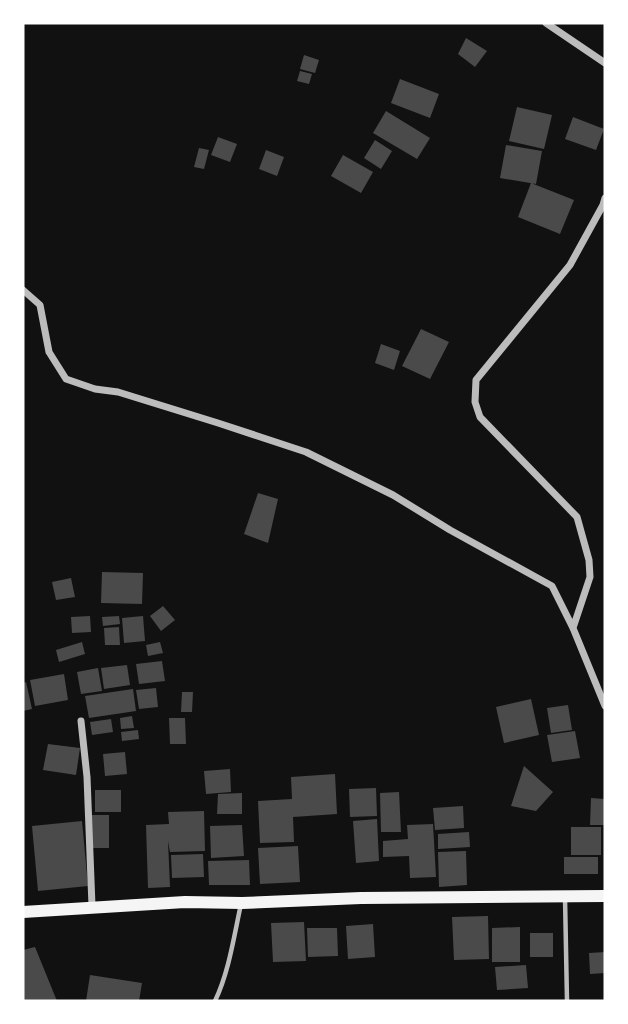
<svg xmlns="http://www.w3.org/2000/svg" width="628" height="1024" font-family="Karla,sans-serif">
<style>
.building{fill:#4a4a4a}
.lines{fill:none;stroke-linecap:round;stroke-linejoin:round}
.service{stroke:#bcbcbc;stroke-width:4.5}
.minor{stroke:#bcbcbc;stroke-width:7}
.secondary{stroke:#f5f5f5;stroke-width:12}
</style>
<rect width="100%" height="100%" fill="#111"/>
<!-- building -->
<path class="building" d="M466 38 487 51 475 67 458 54Z
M304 55 319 60 315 73 300 69Z
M300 71 312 74 309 84 297 81Z
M400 79 439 94 430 118 391 103Z
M517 107 552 115 544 149 509 141Z
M386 111 430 138 417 159 373 133Z
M573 117 604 129 596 150 565 139Z
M218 137 237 144 230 162 211 155Z
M375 140 392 151 381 169 364 158Z
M506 145 542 151 536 184 500 178Z
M199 148 209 150 204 169 194 167Z
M266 150 284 157 277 176 259 169Z
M343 155 373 172 361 193 331 176Z
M531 183 574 200 560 234 518 217Z
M421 329 449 342 430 379 402 366Z
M381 344 400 351 394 370 375 363Z
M258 493 278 499 268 543 244 534Z
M102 572 143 573 142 604 101 603Z
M71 578 75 597 56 600 52 582Z
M163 606 175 620 161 631 150 616Z
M90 616 91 632 72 633 71 617Z
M119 616 120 624 103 626 102 617Z
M143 616 145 641 124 643 122 618Z
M119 627 120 645H105L104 628Z
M82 642 85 654 59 662 56 650Z
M160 642 163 653 148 656 146 645Z
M162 661 165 681 139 684 136 664Z
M127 665 130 685 104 689 101 668Z
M98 668 102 691 81 694 77 672Z
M64 674 68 700 35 706 30 680Z
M26 682 32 709 23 711V683Z
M156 688 158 707 139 709 136 690Z
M133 689 136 711 89 718 85 696Z
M182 692H193L192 712H181Z
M531 699 539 735 504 743 496 707Z
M568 705 572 730 551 733 547 708Z
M132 716 134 728 121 729 120 718Z
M169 718H185L186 744H170Z
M111 719 113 732 92 735 90 722Z
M138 730 139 739 122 741 121 732Z
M575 731 580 758 552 762 547 735Z
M48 744 80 748 76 775 43 770Z
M125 752 127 774 105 776 103 754Z
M524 766 553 792 536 811 511 806Z
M230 769 231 792 206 794 204 771Z
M335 774 337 814 293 817 294 842 260 843 258 801 292 799 291 777Z
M376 788 377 816 350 817 349 789Z
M95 790H121V812H95Z
M399 792 401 832H381L380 793Z
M242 793V814H217L218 794Z
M591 798 605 799V825H590Z
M463 806 464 828 435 830 433 808Z
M204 811 205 851 170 852 168 841 170 887 148 888 146 825 169 824 168 812Z
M92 815H109V848H92Z
M377 819 379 861 356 863 353 821Z
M82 821 88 886 38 891 32 826Z
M433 824 436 877 410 878 409 856 383 857V841L408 839 407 825Z
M242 825 244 856 211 858 210 826Z
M571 827H601V855H571Z
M469 832 470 847 438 849V834Z
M298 846 300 882 260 884 258 848Z
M466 851 467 885 439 887 438 852Z
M203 854 204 877 172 878 171 855Z
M564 857H598V874H564Z
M249 860 250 885H209L208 861Z
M488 916 489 959 454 960 452 917Z
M304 922 306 961 273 962 271 923Z
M373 924 375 957 348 959 346 926Z
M520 927V962H492V928Z
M307 928H337L338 956 308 957Z
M530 933H553V957H530Z
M35 947 57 1001H23V950Z
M605 952V973L590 974 589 953Z
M526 965 528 988 497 990 495 967Z
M90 975 142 983 139 1001H86Z"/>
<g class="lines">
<!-- service -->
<path class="service" d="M565 897 567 1001
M215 1001C229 972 234 936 241 904"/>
<!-- minor -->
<path class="minor" d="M546 23 605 63
M23 290 40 305 49 352 66 379 95 389 118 392 218 423 306 452 393 495 450 530 552 586 573 628 605 706
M573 628 590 577 589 560 577 517 480 417 475 402 476 380 570 265 603 205 605 198
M81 721 87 777 92 906"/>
<!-- secondary -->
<path class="secondary" d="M23 912 185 902 242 903 361 898 605 896"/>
</g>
<!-- border -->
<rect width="628" height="1024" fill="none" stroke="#ffffff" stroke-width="49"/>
</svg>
